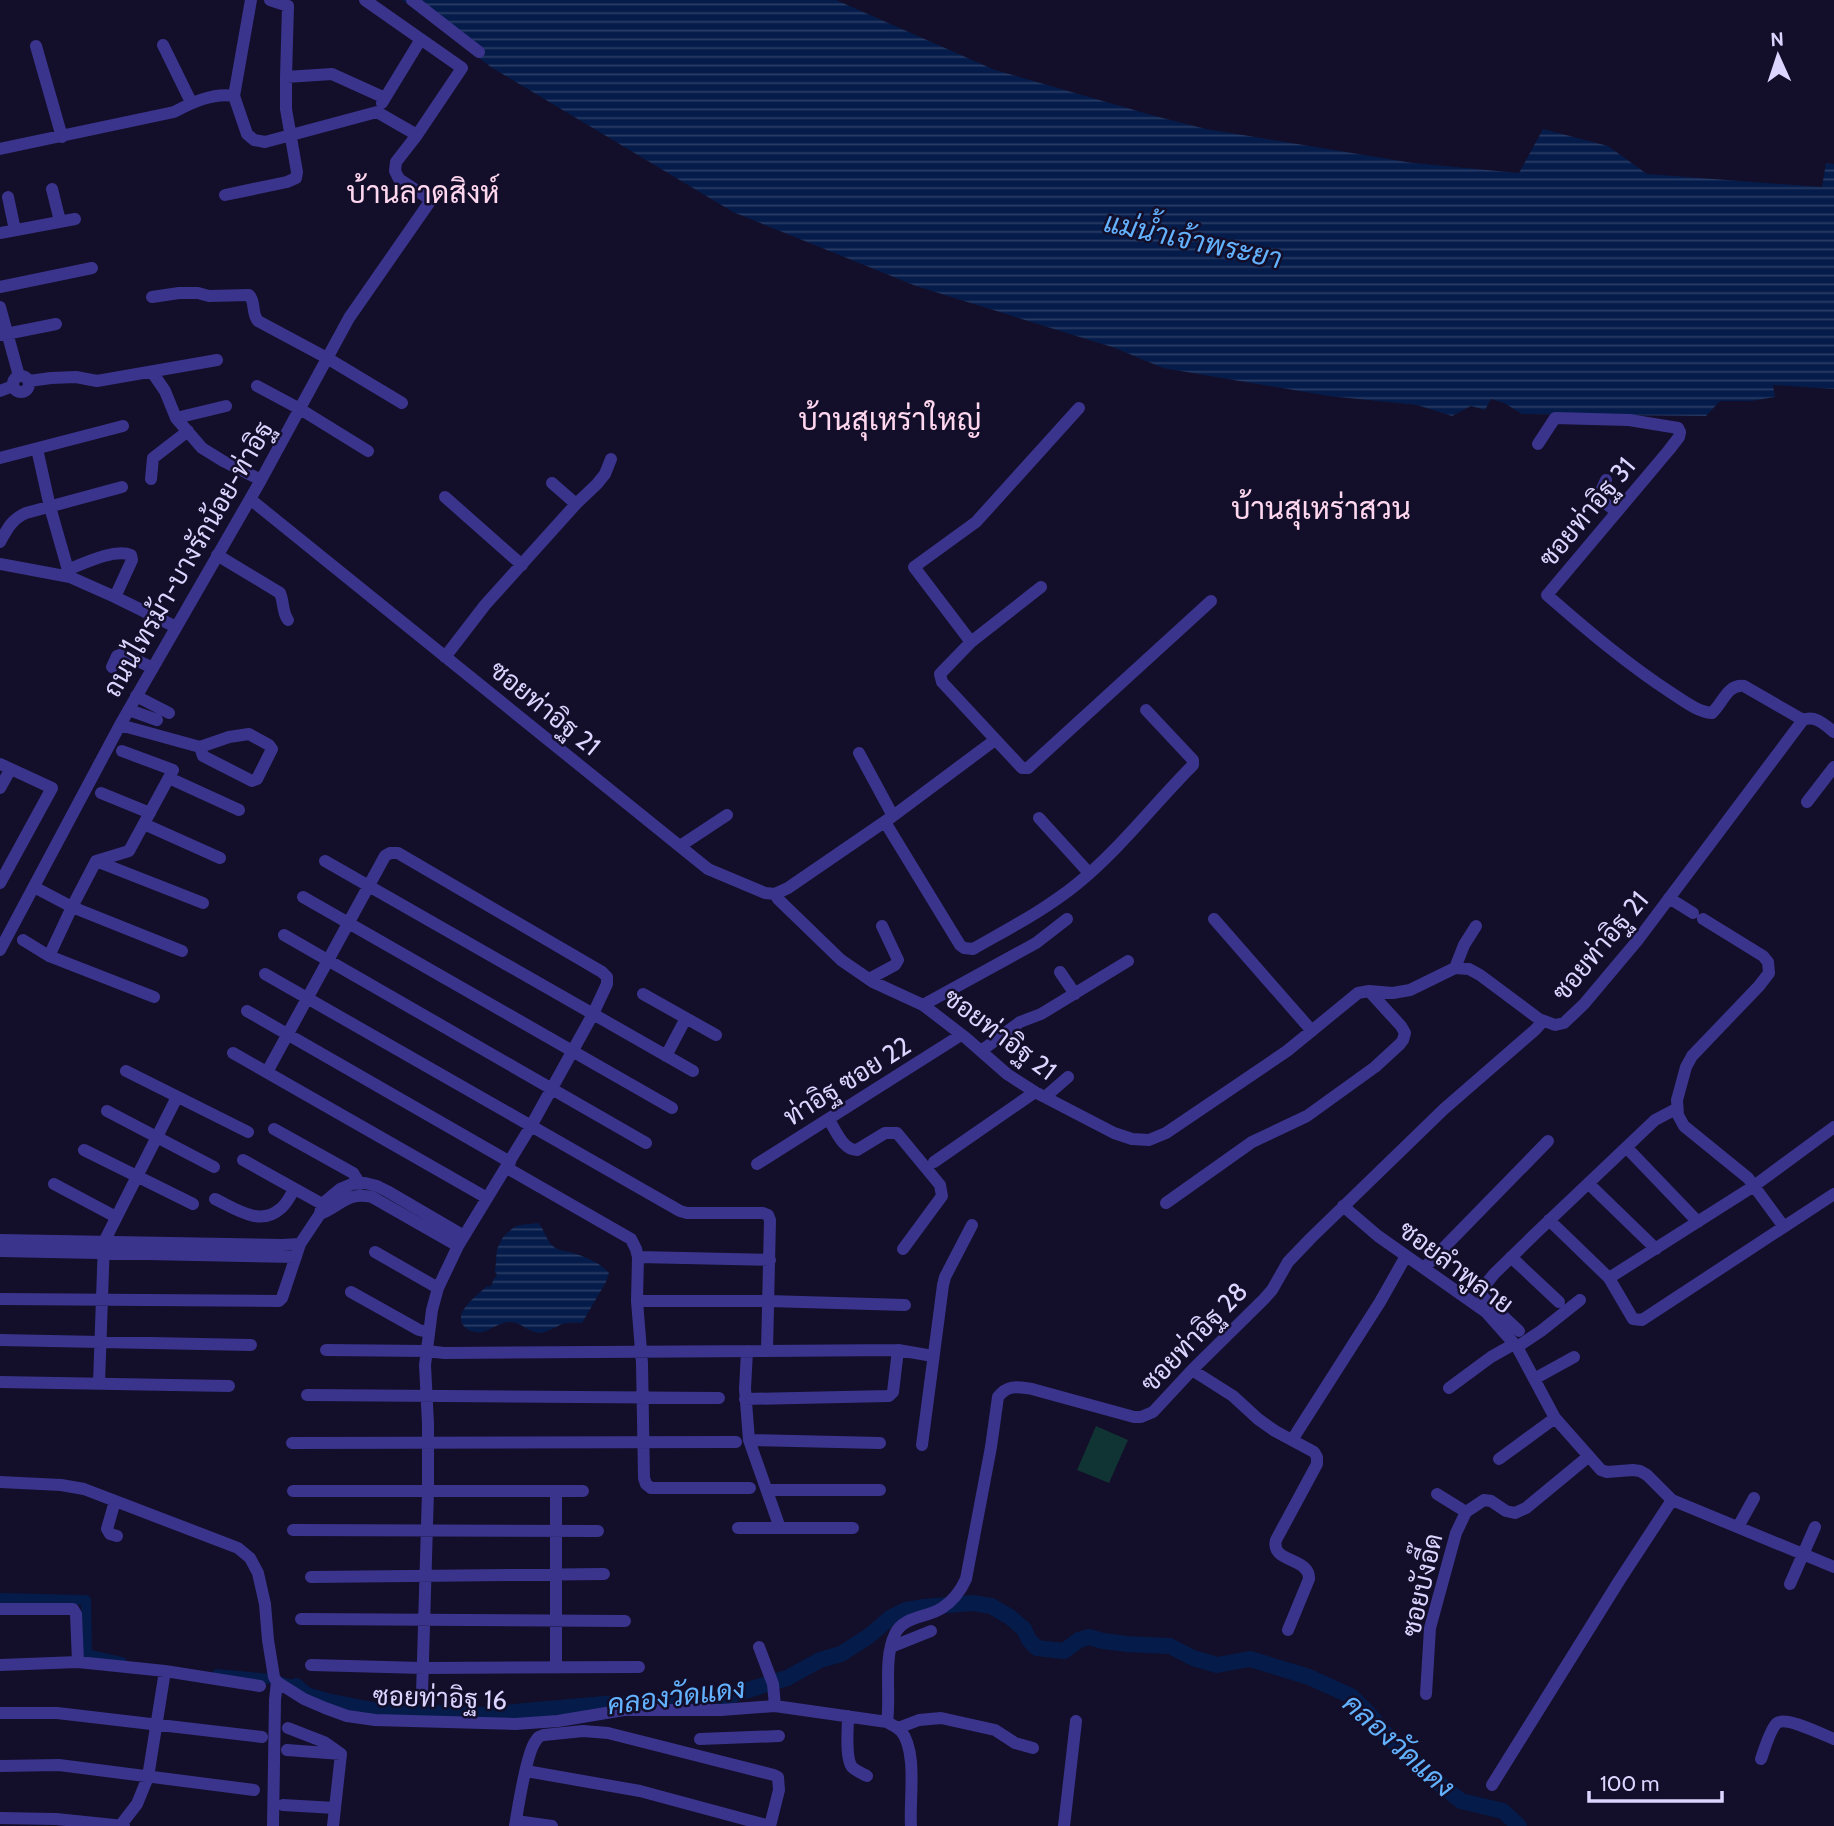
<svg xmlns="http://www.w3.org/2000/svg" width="1834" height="1826" font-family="Cabin,Sarabun,sans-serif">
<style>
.pitch{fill:#103333}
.water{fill:url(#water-rules)}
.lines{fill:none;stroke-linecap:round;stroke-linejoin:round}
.canal{stroke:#051c4a;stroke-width:10}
.river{stroke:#051c4a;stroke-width:16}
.minor{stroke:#3a348c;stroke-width:12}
.labels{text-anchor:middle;stroke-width:5;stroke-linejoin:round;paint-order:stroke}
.street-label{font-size:26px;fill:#dbd5ff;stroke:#130e29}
.water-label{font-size:28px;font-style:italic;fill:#63b2ff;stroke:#130e29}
.quarter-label{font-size:30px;fill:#ffd7ef;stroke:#130e29}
</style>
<defs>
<pattern id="water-rules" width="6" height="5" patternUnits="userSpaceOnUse" patternTransform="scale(1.75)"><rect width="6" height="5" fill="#051c4a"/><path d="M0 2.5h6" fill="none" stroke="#293c65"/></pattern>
</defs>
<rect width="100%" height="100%" fill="#130e29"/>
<!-- pitch -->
<path class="pitch" d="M1096 1426 1128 1440 1109 1483 1077 1470Z"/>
<!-- water -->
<path class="water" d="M402 0H836L995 70 1155 116 1206 129 1413 163 1519 173 1543 129 1608 146 1647 174 1822 187 1826 163 1834 164V389L1773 385 1775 397 1751 401H1720L1706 416 1522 414 1504 403 1491 399 1485 410 1471 406 1452 416 1417 405 1329 396 1163 368 1115 348 916 286 733 212 491 67Z
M538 1223C545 1230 546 1241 554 1247 558 1250 564 1251 570 1252 585 1257 598 1261 609 1273L606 1282 582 1323C574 1323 568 1322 560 1325 554 1328 547 1332 540 1333 528 1333 521 1321 509 1322 499 1323 492 1329 483 1332 478 1333 471 1332 467 1329 448 1315 478 1295 487 1286L490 1287 497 1274 495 1272 497 1249 503 1237 514 1227 520 1225Z"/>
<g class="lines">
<!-- canal -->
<path class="canal" d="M0 1598 86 1600 87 1654 122 1662
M217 1674 271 1679 296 1686"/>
<!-- river -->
<path class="river" d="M296 1686 306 1695 327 1701 378 1711 481 1715 604 1704 681 1703 725 1697 787 1678 820 1660 841 1654 869 1636 890 1618 906 1610 924 1607 973 1603 991 1606 1010 1617 1024 1629 1029 1640 1037 1648 1064 1651 1079 1640 1089 1637 1103 1641 1127 1644 1170 1646 1193 1658 1217 1665 1250 1659 1309 1677 1351 1696 1368 1713 1389 1738 1436 1781 1461 1801 1503 1811 1519 1826"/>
<!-- minor -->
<path class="minor" d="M251 0 234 96 247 134 254 140 265 142 377 112 417 135
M412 0 479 52
M163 45 191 102
M36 46 62 137
M286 77 332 74 385 98
M382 103 421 39
M0 149 174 112C191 103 214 92 234 96
M52 189 60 221
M225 195 287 182 296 178 297 172 286 109V77L288 6 270 0
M8 197 15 230
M0 233 75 219
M0 287 92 268
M152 297 179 293H198L209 296 249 295C256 302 251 313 258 321L327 358 402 403
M0 307 19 376
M1 335 56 324
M152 372 165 391 176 418 202 448 223 461 261 480
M13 384a8 8 0 1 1 16 0a8 8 0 1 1-16 0Z
M29 381 51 378 76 377 97 381 217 360
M257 386 300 409 368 451
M0 391 13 386
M176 418 226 406
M1538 444 1555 418 1629 420 1678 428 1680 432 1679 437 1669 450 1547 595C1587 630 1627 664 1673 694 1684 701 1698 712 1712 713 1723 703 1727 684 1744 686L1803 720
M37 449 50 507 70 577
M0 458 123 426
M151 479 153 458 188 431
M1606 480 1599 495 1601 500 1617 512
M552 483 576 504
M445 497 522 565
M250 499 708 869 765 893 775 894 778 899 841 960 873 982 923 1005 966 1038 1007 1074 1035 1092 1114 1133 1132 1139 1149 1140 1166 1133 1287 1051 1358 993 1369 991 1393 993 1410 990 1455 968 1469 969 1480 975 1539 1019 1555 1025 1564 1023 1584 1004 1637 941 1803 720C1815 715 1824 724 1834 732
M0 542C7 529 12 519 26 513L122 487
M217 555 280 593C284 602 282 612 288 620
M0 564 70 577 115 597 176 627
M67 570C83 564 114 548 131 555L132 560 115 597
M1041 587 971 642 940 674 942 682 1022 768H1028L1211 601
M971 642 914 567 976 522 1079 408
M445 657 485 605 576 504 597 484 605 474 611 459
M112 667 117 656 123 654 153 668
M136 696 169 713
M129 710 157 720
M120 725 200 747 229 737 249 734 269 745 272 749 257 779 252 781 203 756 200 747
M859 753 893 816
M0 764 52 788 0 883
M169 778 239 810
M0 788 10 770
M101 793 150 813
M1807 802 1834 767
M1039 818 1089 873
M885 822 960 945 964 948 973 949C1008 929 1045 910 1077 884 1120 849 1154 804 1193 765V760L1146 710
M144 824 220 858
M680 846 727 815
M96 861 203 903
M325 861 693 1071
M34 887 72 907 182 951
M775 894 788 888 893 816 995 740
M303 897 672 1108
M1669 898 1693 913
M1214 919 1312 1031
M1703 919 1763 956 1768 962 1769 973 1759 986 1692 1056 1686 1067 1677 1100 1678 1115 1684 1126 1748 1178 1784 1227
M284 935 646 1143
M23 940 49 956 154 997
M0 950 120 725 261 480 349 318 431 200 399 179 395 171 396 162 417 135 462 68 365 0
M49 956 72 907 96 861 129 851 173 770 122 751
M1455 968 1464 945 1476 926
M1060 972 1075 994
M265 974 680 1211 687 1213H763L768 1215 770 1220 767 1351
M869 979 895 965 898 960 882 926
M643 994 716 1035
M923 1005 1036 943 1067 919
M247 1011 510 1162
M981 1051 1020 1022 1041 1014 1128 961
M233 1053 487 1198
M666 1056 686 1018
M126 1071 248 1132
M267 1072 385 856 390 853H398L602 972 607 977V984L593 1014 531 1126 458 1246 438 1288 432 1310 425 1365 428 1424V1491L422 1694
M1045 1097 1068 1077
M107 1111 214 1167
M829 1120C836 1131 843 1150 857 1150L885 1133H897L940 1185 942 1196 903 1249
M274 1129 353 1173 360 1184
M1627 1148 1698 1222
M84 1150 193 1204
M243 1160 322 1204 326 1208
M934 1162 1035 1092
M757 1164 961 1035
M507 1168 631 1239 636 1249 638 1257 637 1301 642 1363 644 1478 646 1484 651 1488H750
M54 1184 116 1217
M1589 1184 1656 1249
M215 1199C234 1208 260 1227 280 1209 286 1205 290 1196 294 1190
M1166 1203 1252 1142 1307 1116 1375 1067 1400 1044 1403 1040 1405 1033 1401 1026 1369 991
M1343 1206 1378 1236 1486 1312 1517 1347 1555 1418 1601 1470 1607 1472 1633 1470 1640 1471 1647 1475 1672 1500 1834 1567
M320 1214C341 1206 347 1191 372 1197L458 1246
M1549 1220 1609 1278 1633 1319 1642 1320 1834 1194
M0 1240 282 1245 300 1244
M0 1251 296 1257
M375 1252 438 1288
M638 1257 770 1260
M1511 1257 1559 1302
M1424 1268 1548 1141
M1609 1278 1754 1186 1834 1127
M351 1292 419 1330 428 1332
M0 1299 279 1301 282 1298 300 1244 320 1214 322 1204 340 1189 352 1184 365 1183 377 1186 387 1191 464 1236
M637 1301H768L905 1305
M1519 1331 1483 1297 1481 1291 1482 1289 1494 1274 1536 1233 1655 1120 1676 1109
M0 1340 251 1345
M1517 1347 1541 1331 1580 1300
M326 1350 427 1351 444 1353 898 1350 933 1356
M747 1351 745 1389 749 1440 780 1528
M1192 1370 1233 1396 1258 1419 1275 1431 1314 1452 1317 1457V1464L1276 1540C1270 1563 1310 1557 1309 1579L1288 1630
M1534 1379 1574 1357
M0 1382 229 1386
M99 1383 104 1242 177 1097
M1449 1388 1491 1357 1514 1344
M307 1395 719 1398
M745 1399 889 1396 893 1392 898 1350
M749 1440 880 1443
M1292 1440 1380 1302 1406 1256
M292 1443 736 1442
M922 1445 943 1285 945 1277 972 1225
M1499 1459 1555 1418
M0 1482 61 1485 84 1489 238 1548 250 1558 258 1573 265 1604 268 1640 274 1677 277 1682 304 1699 325 1708 347 1716 375 1720 515 1724 558 1721 624 1710H721L775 1706 887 1722C892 1725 897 1727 901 1731 918 1752 909 1801 911 1826
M768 1490H880
M293 1491H583
M556 1491V1667
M1437 1494 1466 1512
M115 1501 107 1529 110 1534 117 1536
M1738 1527 1754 1498
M738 1528H853
M293 1530 598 1531
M311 1577 604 1574
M1790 1584 1815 1527
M0 1609H73L76 1614 78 1662
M301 1619 625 1621
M759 1647 773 1684 775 1706
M891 1647 931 1631
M0 1665 78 1662 165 1671 260 1686
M311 1665 423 1668 639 1667
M1426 1694 1430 1628 1456 1533 1466 1512 1484 1500 1491 1501 1506 1511 1515 1513 1526 1508 1589 1456
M0 1713H57L262 1737
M848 1716C848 1728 845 1758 852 1767 856 1771 863 1774 867 1776
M887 1722C891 1695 883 1659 895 1634 903 1616 927 1618 942 1608 953 1601 961 1590 966 1579L991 1447 998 1397C1008 1384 1018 1387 1032 1389L1134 1417H1141L1153 1412 1192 1370 1264 1299 1272 1290 1288 1262 1311 1238 1444 1109 1535 1030 1543 1021
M288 1728 324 1742 341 1754 333 1826
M898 1728 919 1720 941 1718 995 1730 1015 1743 1033 1748
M700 1739 779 1736
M287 1750 341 1754
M1761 1759C1764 1751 1770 1729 1777 1723 1786 1716 1823 1735 1834 1739
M0 1766 59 1765 254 1790
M526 1771 640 1791 770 1826
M1492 1785 1619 1581 1672 1500
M283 1805 335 1808
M0 1818 56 1819 124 1826
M516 1821 552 1826
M120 1826 137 1804 148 1777 165 1671
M273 1826 275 1700 277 1682
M515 1826C518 1808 526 1755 535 1742 539 1736 538 1737 544 1735L583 1731 608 1733 774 1775 778 1777 779 1790 770 1826
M1064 1826 1076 1721"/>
</g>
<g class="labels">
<!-- street labels -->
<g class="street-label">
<text transform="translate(1587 512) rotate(-50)" y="9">ซอยท่าอิฐ 31</text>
<text transform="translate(188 559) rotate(-60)" y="9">ถนนไทรม้า-บางรักน้อย-ท่าอิฐ</text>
<text transform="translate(545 708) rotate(39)" y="9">ซอยท่าอิฐ 21</text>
<text transform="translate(1600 946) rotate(-50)" y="9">ซอยท่าอิฐ 21</text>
<text transform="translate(1000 1034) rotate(37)" y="9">ซอยท่าอิฐ 21</text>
<text transform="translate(847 1081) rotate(-32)" y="9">ท่าอิฐ ซอย 22</text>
<text transform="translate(1456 1267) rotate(37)" y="9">ซอยลำพูลาย</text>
<text transform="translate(1194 1337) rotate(-46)" y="9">ซอยท่าอิฐ 28</text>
<text transform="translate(1422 1585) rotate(-77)" y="9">ซอยบังอี๊ด</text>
<text transform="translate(440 1698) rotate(2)" y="9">ซอยท่าอิฐ 16</text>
</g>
<!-- water labels -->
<g class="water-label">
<text transform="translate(1193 240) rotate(12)" y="10">แม่น้ำเจ้าพระยา</text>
<text transform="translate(676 1696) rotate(-7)" y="10">คลองวัดแดง</text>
<text transform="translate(1399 1745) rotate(42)" y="10">คลองวัดแดง</text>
</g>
<!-- quarter labels -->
<g class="quarter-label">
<text x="423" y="203">บ้านลาดสิงห์</text>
<text x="890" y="430">บ้านสุเหร่าใหญ่</text>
<text x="1321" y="519">บ้านสุเหร่าสวน</text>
</g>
</g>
<!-- north arrow -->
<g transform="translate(1778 56) rotate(357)" stroke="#130e29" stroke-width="5" paint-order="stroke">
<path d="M0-5L12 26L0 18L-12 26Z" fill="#dbd5ff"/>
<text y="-10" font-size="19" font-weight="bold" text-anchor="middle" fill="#dbd5ff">N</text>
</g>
<!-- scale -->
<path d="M1589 1791v10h133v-10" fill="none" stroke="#dbd5ff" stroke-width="3.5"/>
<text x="1600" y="1791" font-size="21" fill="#dbd5ff" stroke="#130e29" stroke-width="5" paint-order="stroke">100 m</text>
</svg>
